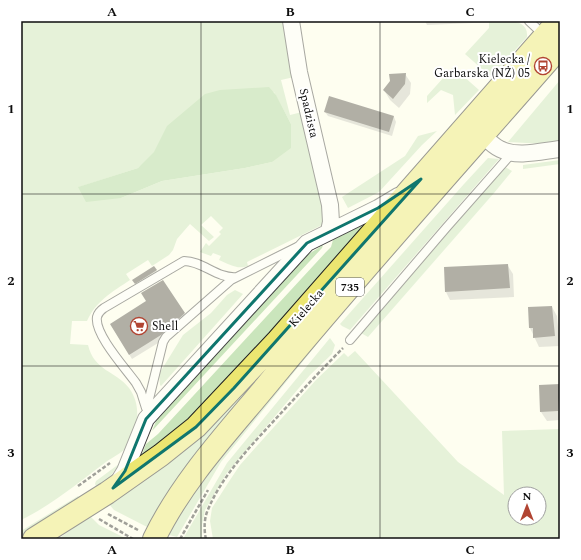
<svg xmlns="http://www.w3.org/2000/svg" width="581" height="560" font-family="Spectral,serif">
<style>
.green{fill:#cae5bc;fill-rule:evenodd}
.forest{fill:#abd59d}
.shadow{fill:#0003}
.building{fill:#55514b}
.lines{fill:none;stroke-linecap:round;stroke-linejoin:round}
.lane-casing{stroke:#414141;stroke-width:10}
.street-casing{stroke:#414141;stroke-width:18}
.primary-casing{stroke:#1f1f1f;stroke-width:24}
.path{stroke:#303030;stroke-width:2.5;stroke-dasharray:4 2;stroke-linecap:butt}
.lane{stroke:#fff;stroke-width:8}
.street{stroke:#fff;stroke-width:16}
.primary{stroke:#ece671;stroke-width:22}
.marked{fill:none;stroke:#0f766e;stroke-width:3;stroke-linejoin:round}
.grid{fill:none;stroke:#0e0e0e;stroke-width:1;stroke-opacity:0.55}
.labels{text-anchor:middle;stroke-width:4;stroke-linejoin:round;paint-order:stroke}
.shield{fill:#fff;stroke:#565656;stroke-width:1}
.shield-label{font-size:11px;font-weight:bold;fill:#0e0e0e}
.poi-label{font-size:12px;fill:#0e0e0e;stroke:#fff;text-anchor:end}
.street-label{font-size:12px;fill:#0e0e0e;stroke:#fff}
.neatline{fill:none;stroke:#0e0e0e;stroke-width:1.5}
.grid-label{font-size:13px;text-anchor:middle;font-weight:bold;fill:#0e0e0e}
</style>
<rect width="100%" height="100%" fill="#fefef0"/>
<!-- green -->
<path class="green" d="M21 21H285L294 77 281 80 290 115 302 112 309 138 326 223 247 262 248 266C237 270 229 264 219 260L221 256 213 253 211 256 200 252 206 243 209 246 221 234 219 232 223 228 211 216 201 225 214 237 209 241 190 224 177 239 173 250 169 255 152 266 148 260 126 274 130 280C112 292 96 301 87 321H72L70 344 88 345C94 371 116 371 129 388 142 406 138 426 128 445 124 452 113 457 106 462 79 482 52 505 21 520ZM237 89 274 92 291 124 272 162 245 168 162 181 121 198 79 187 138 168Z
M489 21C502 21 529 17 527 37L491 77 465 54 489 28Z
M453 67 479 90 455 115 453 95 441 90 427 103V96Z
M560 80V142L545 144 508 142Z
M437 131 422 145 379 192 348 208 342 197 405 156 418 136Z
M488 158 499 159 350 330 342 326 340 324 464 184Z
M560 160V164L523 169V165Z
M505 167 512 171 494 193 368 337 361 333Z
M366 225 196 415 141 457 146 444 158 434 326 252 331 247 333 240 360 226Z
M323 245 322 248 152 431 157 419 290 270 304 257Z
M235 290 243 294 161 386 160 385 159 374 183 335 211 313 227 295Z
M330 338 335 345 332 354 310 375 226 474 205 510 202 525V539H183L227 463Z
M321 339 221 462 177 537 169 535C204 464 267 400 318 340Z
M355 351 458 462 504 495 502 431 560 429V539H213L210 521 212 508 228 483 240 465 316 380 344 353 348 357ZM515 494H539V518H515Z
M257 377 259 379 149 528 114 510 108 503Z
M119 464 110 477 97 488 95 484 96 481Z
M78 496 81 499 21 536V531Z
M90 516 99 525 127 539H70L61 537Z"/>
<!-- forest -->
<path class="forest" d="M269 87 276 95 291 124V148L272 162 245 168 162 181 121 198 86 202 78 187 138 168 154 152 167 126 205 94 220 90Z"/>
<!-- shadow -->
<path class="shadow" d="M425 21H495V22L427 25Z
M405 74 411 83 410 94 399 108 390 100 384 90 391 81Z
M325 112 394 117 396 122 392 136 328 116Z
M508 266 513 274 514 297 450 300 446 292Z
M154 267 159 275 138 287 134 280Z
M552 307 557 316 560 346 539 347 530 328 529 308Z
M184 314 187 318 163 340 132 359 111 325Z
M560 385V420L547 421 541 412 540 386Z"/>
<!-- building -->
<path class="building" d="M406 73 405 84 393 99 383 90 390 81 389 74Z
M329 96 394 116 389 132 324 112Z
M508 264 510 288 445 292 444 267Z
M154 266 157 270 135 284 132 280Z
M163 280 185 313 161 335 129 355 110 324 146 301 141 293Z
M552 306 555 336 533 338V328H529L528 307Z
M560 384 558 411 540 412 539 385Z"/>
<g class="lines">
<!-- lane casing -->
<g class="lane-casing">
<path id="lane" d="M529 21 545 36
M350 340 446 228 513 152
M147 407 163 342 166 337 231 280 297 247
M146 408 141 392 136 383C126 369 94 334 97 317 98 313 101 310 104 308L184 261C203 261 217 279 237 277"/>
</g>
<!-- street casing -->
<g class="street-casing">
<path id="street" d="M291 21 299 72 330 205 331 222 329 231
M483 135C488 140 493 146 500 149 517 158 542 151 560 149
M117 484 125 471 146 419 307 243 378 208 398 196"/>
</g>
<!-- primary casing -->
<g class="primary-casing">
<path id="primary" d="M34 539 107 493 161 455 196 427 278 340 558 21
M154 539C184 477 233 427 276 374 368 263 465 156 560 47"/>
</g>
<!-- path -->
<path class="path" d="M78 486 110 463
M108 514 138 530
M99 519 133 539
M180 539 208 490
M206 539C204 531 204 520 207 512 220 479 246 451 270 425 294 399 318 373 343 348"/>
<!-- lane -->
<use href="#lane" class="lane"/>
<!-- street -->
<use href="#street" class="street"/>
<!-- primary -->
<use href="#primary" class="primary"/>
</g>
<!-- marked area -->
<path d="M0 0H581V560H0ZM421 179 234 388 196 427 113 488 125 471 146 419 307 243 378 208Z" fill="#fefef0" fill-opacity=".55" fill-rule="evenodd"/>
<path class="marked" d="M421 179 234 388 196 427 113 488 125 471 146 419 307 243 378 208Z"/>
<!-- grid -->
<path class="grid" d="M201 21V539M380 21V539M21 194H560M21 366H560"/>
<!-- icons -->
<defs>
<g id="bus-ring" transform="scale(0.9)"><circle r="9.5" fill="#fff" stroke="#b14432" stroke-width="1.5"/><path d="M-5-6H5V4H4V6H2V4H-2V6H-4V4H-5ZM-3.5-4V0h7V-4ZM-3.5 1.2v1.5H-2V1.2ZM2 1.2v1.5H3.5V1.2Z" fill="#b14432"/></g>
<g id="supermarket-ring" transform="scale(0.9)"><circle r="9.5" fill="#fff" stroke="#b14432" stroke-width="1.5"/><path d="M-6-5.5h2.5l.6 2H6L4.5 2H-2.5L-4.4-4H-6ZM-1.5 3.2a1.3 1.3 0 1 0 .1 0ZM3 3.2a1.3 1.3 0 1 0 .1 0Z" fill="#b14432"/></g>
</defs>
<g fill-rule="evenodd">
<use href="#bus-ring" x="543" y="66"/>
<use href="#supermarket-ring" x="139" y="326"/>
</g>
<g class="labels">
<!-- shield labels -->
<rect class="shield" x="336" y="278" width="28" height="18" rx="3"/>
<g class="shield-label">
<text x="350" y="291">735</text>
</g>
<!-- poi labels -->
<g class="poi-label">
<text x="530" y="63">Kielecka /<tspan x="530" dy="14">Garbarska (NŻ) 05</tspan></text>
<text x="152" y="330" text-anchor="start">Shell</text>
</g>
<!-- street labels -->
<g class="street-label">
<text transform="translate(309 113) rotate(77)" y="4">Spadzista</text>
<text transform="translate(306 308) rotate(-49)" y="4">Kielecka</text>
</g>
</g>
<!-- border -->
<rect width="581" height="560" fill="none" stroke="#ffffff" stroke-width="44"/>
<!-- north arrow -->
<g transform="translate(527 506)"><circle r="19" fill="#ffffff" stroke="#9f9f9f"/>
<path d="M0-3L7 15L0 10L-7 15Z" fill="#b14432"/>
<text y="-6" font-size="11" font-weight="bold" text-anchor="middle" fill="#0e0e0e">N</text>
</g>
<rect x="22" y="22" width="537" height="516" class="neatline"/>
<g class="grid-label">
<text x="112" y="16">A</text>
<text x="290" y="16">B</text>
<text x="470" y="16">C</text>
<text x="11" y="113">1</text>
<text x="570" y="113">1</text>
<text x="11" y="285">2</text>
<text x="570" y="285">2</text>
<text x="11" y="457">3</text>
<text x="570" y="457">3</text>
<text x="112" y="554">A</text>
<text x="290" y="554">B</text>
<text x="470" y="554">C</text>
</g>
</svg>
